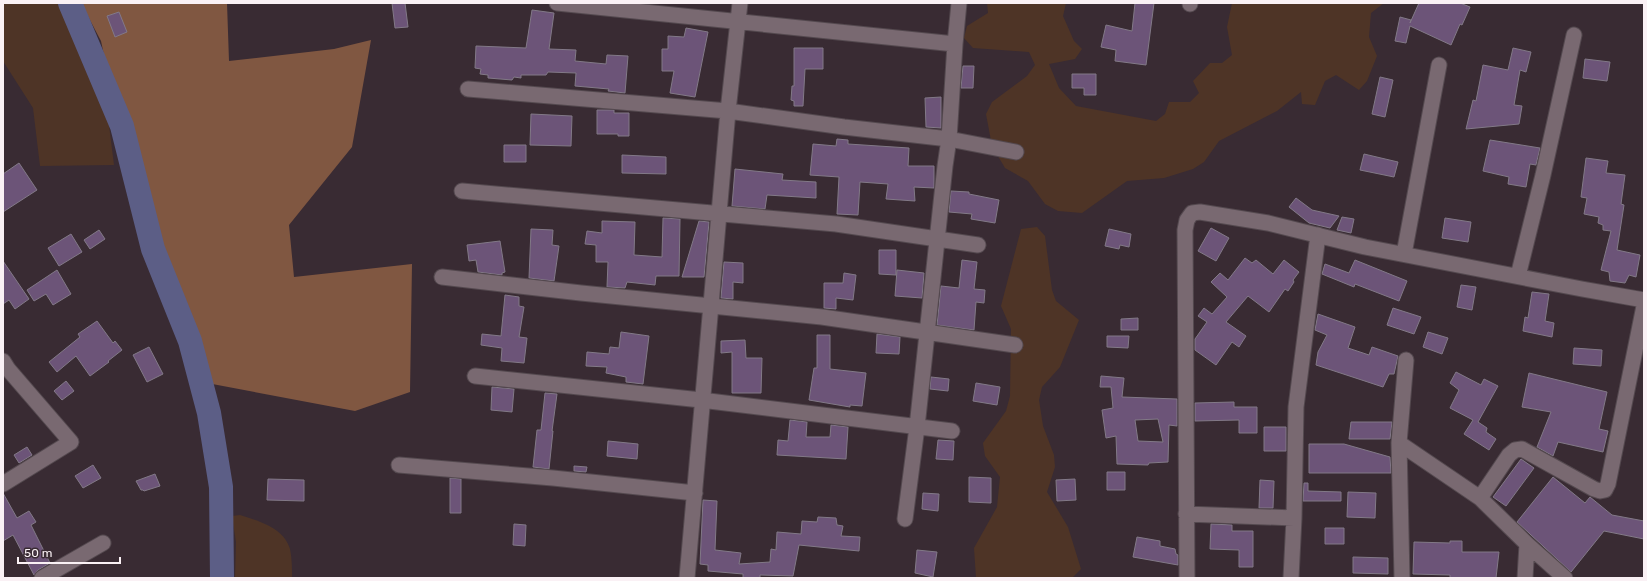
<svg xmlns="http://www.w3.org/2000/svg" width="1647" height="581" font-family="Rubik,sans-serif">
<style>
.green{fill:#4e3426}
.forest{fill:#805741}
.lines{fill:none;stroke-linecap:round;stroke-linejoin:round}
.river{stroke:#5c5e86;stroke-width:24}
.building{fill:#6c5478;stroke:#827987;fill-rule:evenodd}
.minor-casing{stroke:#54494f;stroke-width:17}
.minor{stroke:#796971;stroke-width:15}
</style>
<rect width="100%" height="100%" fill="#392b33"/>
<!-- green -->
<path class="green" d="M3 3H66L107 109 114 165 40 166 33 108 3 61Z
M987 3H1066L1063 16 1074 41 1082 49 1075 59 1049 64 1059 88 1076 106 1156 121 1165 114 1169 102H1190L1199 93 1193 81 1210 63H1222L1232 55 1227 27 1232 3H1384L1371 13 1369 37 1377 56 1367 81 1359 90 1336 75 1325 81 1315 105 1302 104 1301 92 1277 111 1219 141 1204 162 1193 169 1164 178 1127 181 1082 213 1058 211 1045 204 1028 181 1005 168 992 146 986 114 992 102 1027 76 1035 65 1029 52 973 48 964 38 967 26 988 13Z
M1037 227 1045 236 1052 290 1056 301 1079 320 1060 367 1042 387 1039 400 1043 426 1054 455 1055 467 1047 492 1068 527 1081 569 1072 578H976L974 548 997 507 1000 477 985 456 983 443 1006 411 1010 396 1011 329 1001 306 1021 229Z
M240 515C259 521 284 528 290 549 292 558 292 569 292 578H235L236 542 232 516Z"/>
<!-- forest -->
<path class="forest" d="M81 3H227L229 61 334 49 371 40 352 147 289 225 294 277 412 264 410 392 355 411 207 383 189 325 180 314 137 164 131 126 110 83 101 41Z"/>
<g class="lines">
<!-- river -->
<path class="river" d="M70 3 122 126 153 249 190 341 209 413 221 487 222 578"/>
</g>
<!-- building -->
<path class="building" d="M392 3H405L408 27 395 28Z
M1135 3H1154L1146 65 1115 61 1116 50 1101 47 1106 25 1132 31Z
M1419 3H1460L1470 7 1462 25 1460 24 1451 45 1410 26 1406 43 1395 41 1400 17 1411 20 1410 23Z
M532 10 554 13 549 49 576 50 575 61 606 64 607 55 628 56 625 93 608 91 609 89 575 86 576 73 548 72 546 75H521V78L514 77 512 80 488 78V75L480 74 481 69 475 68 476 46 526 48Z
M119 12 127 32 115 37 107 16Z
M686 28 708 32 695 97 670 93 674 71H662V49H668V36L684 37Z
M794 48H823V69H805L803 106H794V101L791 100 792 86H794Z
M1513 48 1531 52 1526 72 1520 70 1514 105 1522 106 1519 124 1466 129 1473 100 1476 101 1483 65 1508 70Z
M1585 59 1610 62 1607 81 1583 78Z
M963 66H974L973 88H961Z
M1072 74H1096V95H1084V88H1072Z
M1380 77 1393 80 1385 117 1372 114Z
M941 97V128L926 127 925 98Z
M597 110H614V113H629V136H618V134H597Z
M531 114 572 116 571 146 530 145Z
M837 139 848 140V144L909 148 908 166H934V188L914 187 915 201 886 199 888 184 860 182 858 215 837 214 839 177 810 175 813 144 836 146Z
M1490 140 1540 148 1536 165 1530 164 1526 187 1508 184 1509 177 1483 171Z
M504 145H526V162H504Z
M1364 154 1398 162 1394 177 1360 170Z
M622 155 666 157V174L622 173Z
M1586 158 1608 161 1606 173 1625 175 1621 204 1624 205 1617 250 1640 255 1636 277 1629 275 1625 283 1610 281 1609 272 1601 270 1611 231 1603 230V225L1598 223 1599 217 1584 214 1587 198 1581 197Z
M19 163 37 190 3 212V174Z
M735 169 783 174 782 180 816 182V198L767 195 765 209 732 206Z
M951 191 969 192V194L999 200 995 223 971 219 972 214 949 212Z
M1296 198 1312 210 1339 216 1330 228 1309 223 1289 207Z
M1342 217 1354 219 1351 233 1337 230Z
M663 218 680 219 679 276H656L655 285 627 282 625 288 607 287 608 262H596V245L585 244 587 231 602 233V221L635 222 634 255 662 257Z
M1445 218 1471 222 1468 242 1442 238Z
M699 221 709 222 704 277H682Z
M1211 228 1229 238 1216 261 1198 251Z
M531 229 553 230 552 245 559 246 554 281 529 278Z
M1109 229 1131 234 1129 247 1120 245 1119 249 1105 246Z
M99 230 105 239 90 249 84 240Z
M71 234 82 252 59 266 48 248Z
M500 241 505 272 502 273V275L478 272 476 260 469 261 467 245Z
M879 250H896V275L879 274Z
M1245 258 1252 263 1256 260 1273 274 1284 260 1299 272 1293 280 1294 282 1288 291 1285 289 1269 312 1248 296 1226 322 1246 336 1239 347 1232 342 1216 365 1195 350V339L1207 322 1198 316 1204 308 1212 314 1227 297 1211 282 1220 273 1228 280Z
M962 260 977 262 974 289 985 290 984 303 976 302 974 330 937 325 941 286 959 288Z
M1355 260 1407 281 1399 301 1355 284 1354 287 1322 274 1325 264 1349 273Z
M3 261 29 299 15 309 9 300 3 304Z
M724 262 743 263V283L733 282V299L721 298Z
M57 270 71 294 53 305 46 294 34 301 27 290Z
M897 270 924 273 922 298 895 296Z
M844 273 856 275 853 300 836 298V309L824 308V283H843Z
M1461 285 1476 287 1472 310 1457 307Z
M1532 292 1549 294 1545 321 1554 323 1552 337 1523 331 1525 317 1528 318Z
M505 295 519 297V306L524 307 519 337 527 338 524 363 501 361 502 348 481 345 482 334 501 336Z
M1393 308 1421 317 1414 334 1387 325Z
M1318 314 1355 327 1348 348 1369 355 1372 347 1398 356 1394 374H1389L1383 387 1316 365 1318 352 1327 335 1315 330Z
M1138 318V330H1121V319Z
M97 321 113 343 115 341 122 350 108 361 109 362 90 376 76 356 57 372 49 362 80 337 78 334Z
M621 332 649 336 643 384 626 382V377L606 373 607 367 586 366 587 352 609 354 610 347 619 348Z
M1428 332 1448 338 1442 354 1423 347Z
M877 334 900 337 899 354 876 353Z
M817 335H830V369L866 373 862 406 850 405V407L809 400 814 368H817Z
M1107 336H1129L1128 348 1107 347Z
M745 340 746 358H762L761 393H732V352L721 353V341Z
M149 347 163 374 147 382 133 355Z
M1574 348 1602 350 1601 366 1573 364Z
M1456 372 1481 385 1484 379 1498 386 1478 422 1487 428 1486 432 1496 439 1489 450 1464 434 1473 420 1450 408 1459 390 1450 383Z
M1529 373 1607 392 1599 429 1608 431 1603 452 1558 442 1553 456 1537 447 1551 412 1522 407Z
M1101 376 1124 378 1122 397 1177 399V426L1169 425 1168 462 1149 463 1148 465 1117 464 1116 436 1106 438 1102 410 1113 408 1111 387H1100ZM1158 419 1163 442 1138 441 1135 420Z
M931 377 949 379 948 391 930 389Z
M66 381 74 391 62 400 54 391Z
M976 383 1000 387 997 405 973 401Z
M492 387 514 389 512 412 491 410Z
M545 393 557 394 552 431H553L549 469 533 467 537 430H541Z
M1234 402V407H1257V433H1239V420L1195 421V403Z
M790 420 807 422 806 437H830L831 425 848 427 846 459 777 455 778 440 788 441Z
M1351 422H1392L1390 439H1349Z
M1264 427H1286V451H1264Z
M938 440 954 441 953 460 936 459Z
M608 441 638 444 637 459 607 456Z
M1309 444H1344L1390 457 1391 473H1309Z
M27 447 32 455 19 463 14 455Z
M1521 459 1534 468 1506 506 1493 497Z
M93 465 101 478 83 488 75 476Z
M574 466 587 467 586 472 574 471Z
M1107 472H1125V490H1107Z
M155 474 160 486 144 491 143 490H141L136 481Z
M969 477 991 478V503L969 502Z
M1553 477 1585 503 1590 497 1612 515 1644 521V539L1604 531 1571 572 1517 522Z
M450 478 461 479V513H450Z
M268 479 304 480V501L267 500Z
M1075 479 1076 500 1057 501 1056 480Z
M1260 480 1274 481 1273 508H1259Z
M1304 483H1308V491L1341 492V501H1303Z
M1348 492 1376 493 1375 518 1347 517Z
M3 493 17 518 29 511 36 522 31 525 50 563 38 570 34 575 13 535 3 541Z
M923 493 939 494 938 511 922 509Z
M703 500 717 501 715 550 741 553 739 564 770 562 771 549 776 550 777 532 801 534 802 521 817 522 818 517 836 518 837 525 843 526 841 536 860 537 859 551 799 545 793 576 760 575V578H743V574L708 571V565L700 564Z
M514 524 526 525 525 546 513 545Z
M1211 524 1232 525V531H1253V567H1239V550L1210 549Z
M1325 528H1344V544H1325Z
M1137 537 1160 541V546L1175 549 1176 554 1178 555V565L1133 557Z
M1450 541H1462V552H1499L1496 578H1450V575L1413 574 1414 542 1450 543Z
M917 550 937 552 933 577 915 573Z
M1353 557 1388 558V574L1353 573Z"/>
<g class="lines">
<!-- minor casing -->
<g class="minor-casing">
<path id="minor" d="M557 3 955 44
M1190 4V3
M468 89 728 111 844 127 949 139 1016 152
M462 191 836 224 978 245
M1404 254 1439 65
M1518 276 1543 175 1574 35
M442 277 581 293 822 317 1015 345
M3 361 8 369 71 442 3 484
M475 376 701 400 952 431
M1399 443 1480 498 1527 544 1565 578
M399 465 553 478 695 493
M1480 498 1509 455 1515 450 1522 449 1594 489 1600 491 1605 490 1608 484 1644 306
M1186 514 1294 518
M905 519 917 427 945 166 949 139 955 44 959 3
M42 578 103 543
M687 578 728 111 740 3
M1187 578 1185 230 1187 220 1192 213 1200 212 1268 223 1365 247 1582 289 1644 300
M1291 578 1294 518 1296 407 1318 235
M1402 578 1399 443 1406 360
M1525 578 1527 544"/>
</g>
<!-- minor -->
<use href="#minor" class="minor"/>
</g>
<!-- border -->
<rect width="1647" height="581" fill="none" stroke="#faf1f5" stroke-width="8"/>
<!-- scale -->
<path d="M18 557v6h102v-6" fill="none" stroke="#faf1f5" stroke-width="2"/>
<text x="24" y="557" font-size="12" fill="#faf1f5" stroke="#392b33" stroke-width="3" paint-order="stroke">50 m</text>
</svg>
